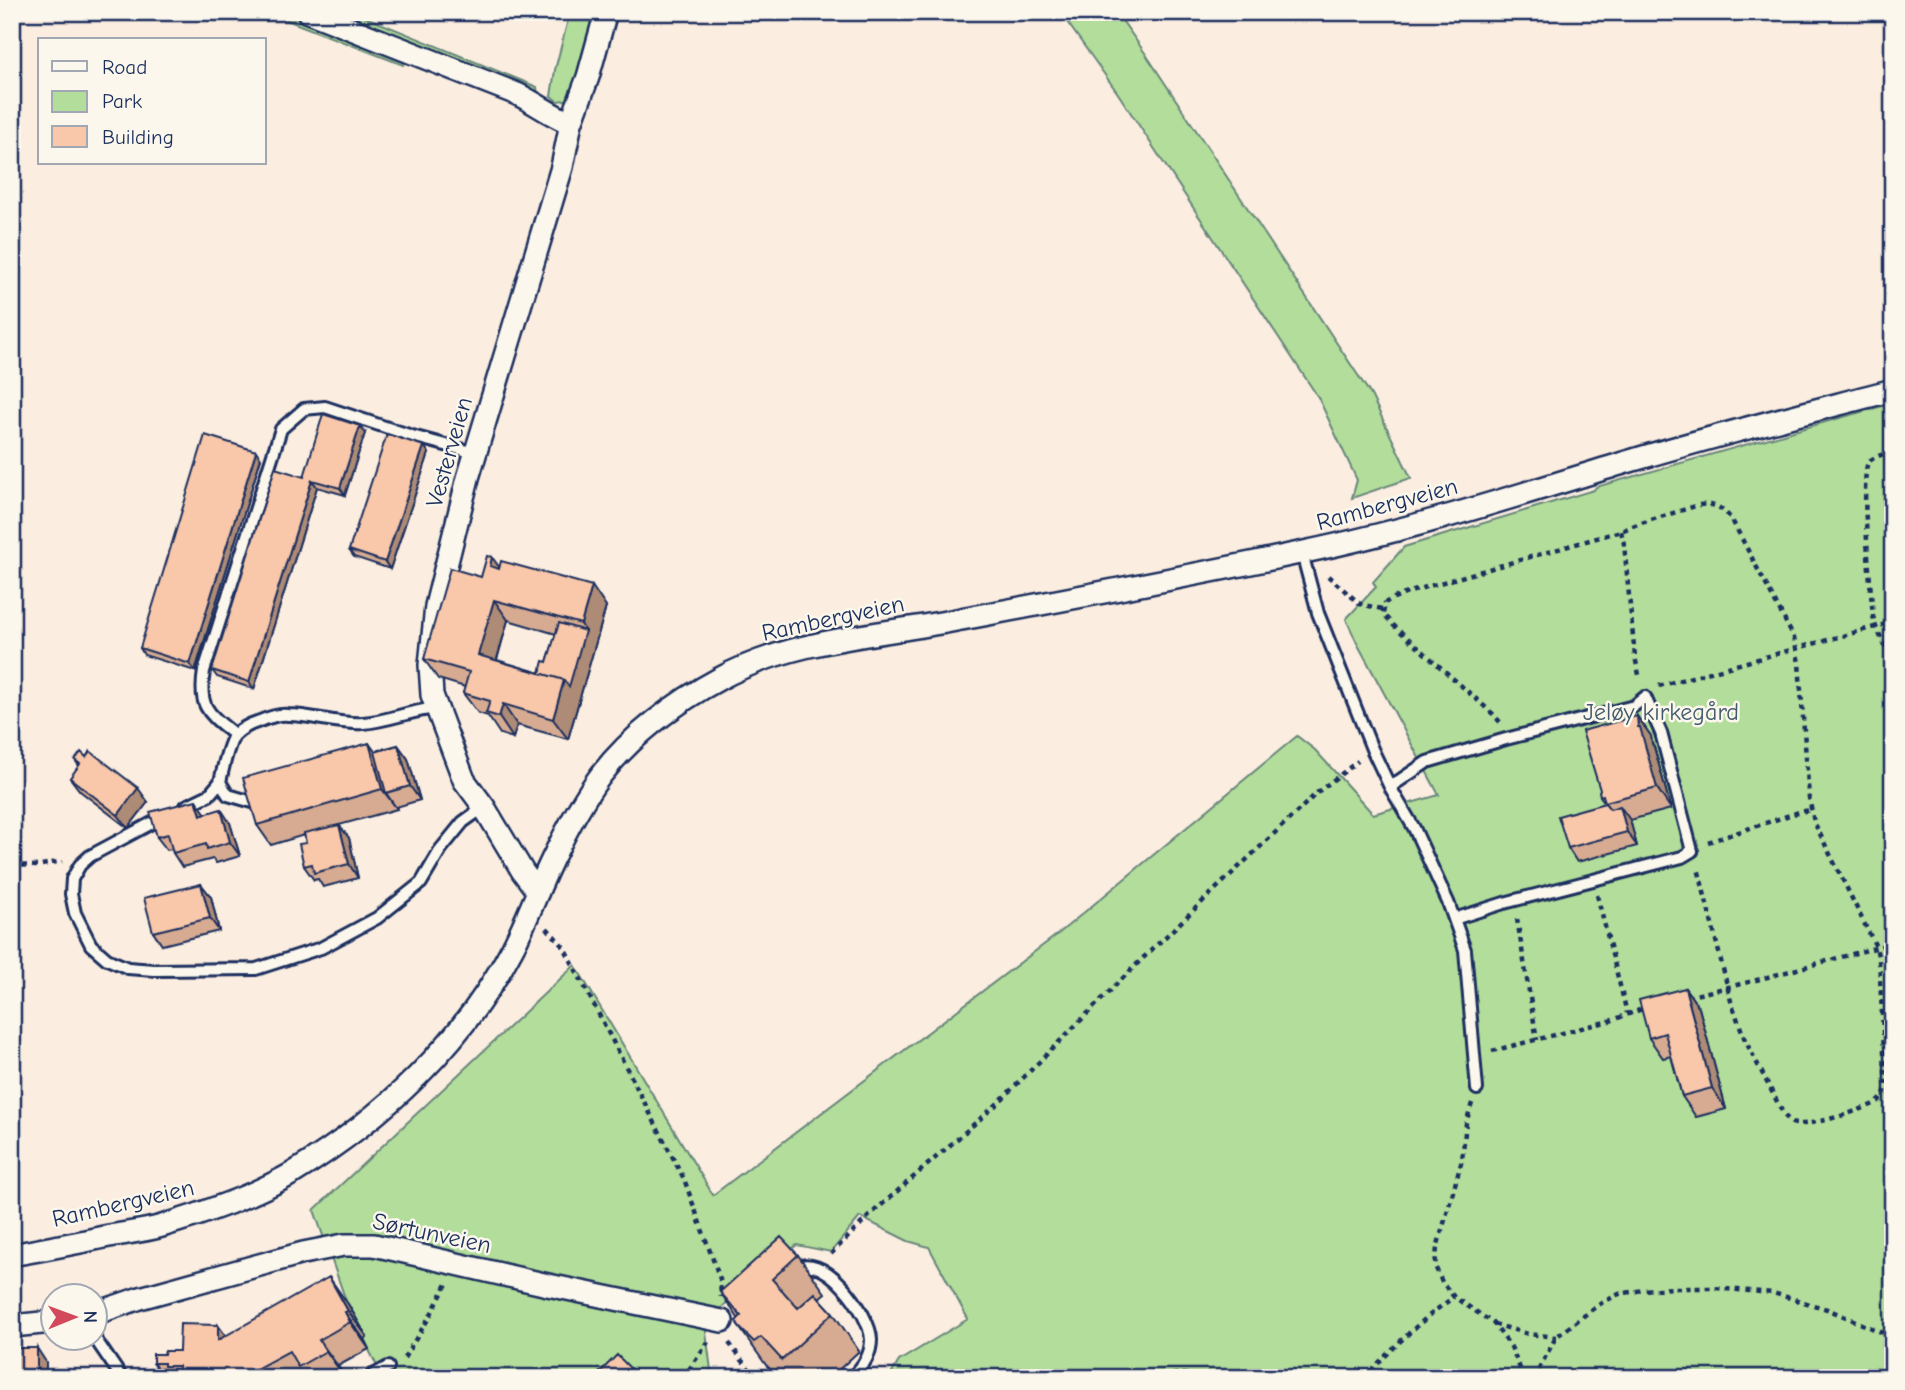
<svg xmlns="http://www.w3.org/2000/svg" width="1905" height="1390" font-family="'Comic Neue',sans-serif">
<style>
.green{fill:#b3dd9a;stroke:#67867c;stroke-width:2}
.lines{fill:none;stroke-linecap:round;stroke-linejoin:round}
.service-casing{stroke:#1b2f5e;stroke-width:16}
.minor-casing{stroke:#1b2f5e;stroke-width:26}
.path{stroke:#1b2f5e;stroke-width:4.5;stroke-dasharray:5 5;stroke-linecap:butt}
.service{stroke:#fbf7ec;stroke-width:10}
.minor{stroke:#fbf7ec;stroke-width:21}
.wall{fill:#d6ab91;stroke:#1b2f5e;stroke-width:2;fill-rule:evenodd}
.shaded-wall{fill:#ae8b76;stroke:#1b2f5e;stroke-width:2}
.building{fill:#f9c7a9;stroke:#1b2f5e;stroke-width:2}
.labels{text-anchor:middle;stroke-width:5;stroke-linejoin:round;paint-order:stroke}
.street-label{font-size:24px;fill:#1b2f5e;stroke:#fbf7ec}
.park-label{font-size:24px;fill:#415a6d;stroke:#fbf7ec}
</style>
<rect width="100%" height="100%" fill="#fbeddf"/>
<filter id="ink" filterUnits="userSpaceOnUse"><feTurbulence type="fractalNoise" baseFrequency=".0143" numOctaves="2"/><feDisplacementMap in="SourceGraphic" scale="14" xChannelSelector="R" yChannelSelector="G"/><feConvolveMatrix kernelMatrix="1 2 1 2 8 2 1 2 1" color-interpolation-filters="sRGB"/></filter>
<g filter="url(#ink)">
<!-- green -->
<path class="green" d="M266 12H291L405 56 403 65Z
M328 12H353L537 87 538 96Z
M570 12H600L575 90 566 100 557 101 551 96 555 70Z
M1060 12H1116L1145 53 1371 395 1411 478 1352 498 1357 480 1318 397 1117 92Z
M1893 403V1378H889L899 1361 968 1319 929 1247 908 1241 860 1217 831 1252 797 1245 756 1274 705 1324 712 1378H383L350 1312 314 1210 575 965 713 1195 1058 934 1297 736 1315 750 1373 814 1439 795 1357 643 1346 619 1376 587 1373 582 1404 547 1594 490 1596 487Z"/>
<g class="lines">
<!-- service casing -->
<g class="service-casing">
<path id="service" d="M1302 553 1318 613 1372 749 1390 787 1414 828 1448 902 1465 950 1477 1089
M235 735C208 713 198 708 204 671L281 429 304 409 325 407 412 436 475 453
M1390 787 1427 762 1506 739 1634 706 1645 697 1661 733 1692 851 1682 857 1504 903 1454 919
M256 803 228 795 220 782C223 769 227 747 234 736 239 730 250 724 257 722 268 718 277 714 288 715 314 715 338 725 363 723 389 721 412 710 437 708
M186 806 209 795 220 782
M165 816 90 856 80 865 72 879 71 894 75 913 91 945 107 959 128 968 154 970 256 969 321 948 377 918 421 883 441 849 463 822 484 807
M792 1271C821 1245 871 1314 871 1340 871 1356 862 1368 851 1378
M94 1337 122 1378
M368 1378 388 1367"/>
</g>
<!-- minor casing -->
<g class="minor-casing">
<path id="minor" d="M308 12 517 94C536 103 552 116 571 123
M538 892 523 872 484 807 464 780 432 695 430 665 436 606 468 478 562 167 571 123 588 77 606 12
M12 1255C44 1249 77 1243 109 1236 126 1233 145 1231 162 1226 203 1214 257 1194 293 1173 383 1118 463 1043 512 949 527 920 538 889 552 860 566 831 582 800 601 775 631 736 676 702 719 679 790 640 873 636 951 621 1068 599 1187 577 1304 552 1415 529 1522 494 1630 461 1716 435 1805 413 1893 390
M94 1314 140 1298 303 1253 344 1245H374L548 1285 722 1321
M12 1326 52 1322"/>
</g>
<!-- path -->
<path class="path" d="M1893 452C1885 454 1873 456 1868 463 1860 476 1871 594 1873 616L1876 627 1893 663
M1621 531 1624 544 1635 657 1640 679
M1328 576 1360 604 1382 609
M1659 686 1893 622
M1500 722 1493 714 1392 624 1383 614 1385 603 1391 599 1419 589 1621 531 1635 525 1699 505C1715 503 1723 508 1732 520L1794 638 1799 663 1809 798 1814 822 1876 947 1879 960 1886 1087C1885 1093 1884 1097 1879 1101 1868 1109 1804 1129 1792 1123 1789 1121 1787 1118 1784 1115L1745 1040 1731 1001 1698 868
M1708 842 1799 812 1811 810
M12 865 37 866 62 861
M1597 895 1627 1013
M1517 919 1537 1040
M547 928 564 947 684 1179 720 1279 721 1297
M1687 997 1753 981 1893 943
M1492 1051 1613 1020 1645 1008
M1472 1103 1466 1123 1462 1160 1437 1248 1435 1266 1442 1282 1454 1297 1493 1323 1511 1347 1524 1378
M831 1254 870 1215 996 1105 1143 958 1319 791 1358 761
M1494 1324 1528 1334 1556 1337
M729 1343 756 1378
M404 1358 430 1316 447 1284
M683 1378 708 1342
M1163 1378C1175 1373 1184 1372 1196 1378
M1364 1378C1392 1349 1420 1320 1454 1297
M1534 1378 1556 1337 1598 1305 1619 1294 1643 1290 1675 1288H1714L1773 1293 1827 1309 1893 1337"/>
<!-- service -->
<use href="#service" class="service"/>
<!-- minor -->
<use href="#minor" class="minor"/>
</g>
<!-- wall -->
<path class="wall" d="M365 433 345 495 317 487 254 689 217 677 212 670 304 477Z
M429 453 390 569 354 557 349 550Z
M261 458 195 671 144 655 140 648Z
M500 568 606 607 568 739 517 725 513 738 500 734 488 716 478 713 463 693 465 687 438 679 424 659 481 577ZM508 620 556 634 547 662 540 673 497 660Z
M1637 716 1651 736 1652 744 1654 747 1671 809 1630 820 1637 846 1577 862 1568 848 1605 803 1600 796V790Z
M398 745 408 759 420 800 396 807 397 809 339 825 349 838 358 878 323 887 318 879 314 880 304 866 306 843 304 835 271 845 257 825 375 751Z
M86 757 148 802 128 828 80 791 70 778 79 766 75 760Z
M206 813 230 823 240 856 216 863 213 859 182 867 173 853 172 849 167 850 157 837Z
M201 884 211 897 219 931 162 945 153 932Z
M1685 988 1699 1008 1726 1109 1696 1117 1682 1096 1671 1056 1663 1058 1649 1038Z
M798 1255 825 1293 819 1298 833 1313 859 1351 830 1378H790L787 1375 784 1378H779L766 1365 739 1327 738 1318 720 1292Z
M348 1304 367 1337 364 1339 369 1349 338 1366 345 1378H164L153 1363 164 1354 179 1351 226 1336Z"/>
<!-- shaded-wall -->
<path class="shaded-wall" d="M360 426 365 433 345 495 340 488Z
M424 446 429 453 390 569 385 562Z
M256 451 261 458 195 671 190 664Z
M312 480 317 487 254 689 249 682Z
M492 557 507 578 490 566Z
M592 586 606 607 568 739 553 719 564 680 585 631 581 624Z
M494 600 508 620 492 676 478 655Z
M503 704 517 725 513 738 499 717Z
M1637 716 1651 736 1652 744 1654 747 1671 809 1657 788 1638 727Z
M369 743 383 763 386 793 397 809 382 789Z
M398 745 408 759 420 800 410 786Z
M138 788 148 802 128 828 118 815Z
M196 800 206 814 201 815Z
M1620 806 1630 820 1637 846 1627 832Z
M221 809 230 823 240 856 230 842Z
M339 825 349 838 358 878 349 864Z
M201 884 211 897 219 931 210 918Z
M1685 988 1699 1008 1726 1109 1712 1088Z
M329 1277 348 1304 367 1337 348 1311Z
M345 1312 364 1339 369 1349 350 1322Z
M218 1325 237 1351 218 1340Z
M319 1340 338 1366 345 1378 326 1351Z
M37 1348 46 1362V1378H40L37 1373Z"/>
<!-- building -->
<path class="building" d="M323 414 360 426 340 488 312 480 249 682 212 670 275 468 304 477Z
M387 434 424 446 385 562 349 550Z
M205 435 256 451 190 664 140 648Z
M487 556 492 557 490 566 499 569 501 561 592 586 581 624 494 600 478 655 564 680 553 719 503 704 499 717 486 713 490 701 463 693 469 672 424 659 450 568 481 577Z
M559 623 585 631 569 687 564 680 540 673 543 661 547 662Z
M1637 716 1638 727H1640L1657 788 1605 802 1603 795 1600 796 1599 791 1600 790 1582 731Z
M369 743 382 789 257 825 243 778Z
M398 745 410 786 386 793 375 752Z
M90 751 138 788 118 815 70 778 80 764 75 760 81 752 86 757Z
M196 800 201 815 221 809 230 842 207 849 206 844 173 853 168 834 157 837 150 812Z
M1605 803 1610 809 1620 806 1627 832 1568 848 1558 816Z
M339 825 349 864 314 873 312 864 304 866 299 844 306 843 304 833Z
M201 884 210 918 153 932 144 898Z
M1685 988 1712 1088 1682 1096 1665 1033 1649 1038 1639 1000Z
M781 1237 798 1255 772 1279 798 1308 815 1293 833 1313 782 1360 761 1337 754 1342 739 1327 736 1321 741 1316 720 1292Z
M329 1277 348 1311 345 1312 350 1322 319 1340 326 1351 298 1367 289 1351 241 1377 238 1372 228 1378H179V1366H164V1363H153V1354H164L165 1351H179L180 1324 218 1325V1340Z
M12 1348H37V1373H42V1378H12Z
M617 1355 638 1376 636 1378H594Z"/>
</g>
<g class="labels">
<!-- street labels -->
<g class="street-label">
<text transform="translate(449 452) rotate(-74)" y="8">Vesterveien</text>
<text transform="translate(1387 504) rotate(-15)" y="8">Rambergveien</text>
<text transform="translate(833 618) rotate(-12)" y="8">Rambergveien</text>
<text transform="translate(123 1203) rotate(-13)" y="8">Rambergveien</text>
<text transform="translate(432 1233) rotate(12)" y="8">Sørtunveien</text>
</g>
<!-- park labels -->
<g class="park-label">
<text x="1661" y="720">Jeløy kirkegård</text>
</g>
</g>
<!-- margin -->
<rect width="1905" height="1390" fill="none" stroke="#fbf7ec" stroke-width="42"/>
<rect x="21" y="21" width="1863" height="1348" fill="none" stroke="#1b2f5e" stroke-width="2.5" filter="url(#ink)"/>
<!-- legend -->
<rect x="38" y="38" width="228" height="126" fill="#fbf7ec" stroke="#a1a7b3" stroke-width="2"/>
<rect x="52" y="61" width="35" height="10" fill="#fbf7ec" stroke="#a1a7b3" stroke-width="2"/>
<text x="102" y="74" font-size="21" fill="#1b2f5e">Road</text>
<rect x="52" y="91" width="35" height="21" fill="#b3dd9a" stroke="#a1a7b3" stroke-width="2"/>
<text x="102" y="108" font-size="21" fill="#1b2f5e">Park</text>
<rect x="52" y="126" width="35" height="21" fill="#f9c7a9" stroke="#a1a7b3" stroke-width="2"/>
<text x="102" y="144" font-size="21" fill="#1b2f5e">Building</text>
<!-- north arrow -->
<g transform="translate(74 1317) rotate(89)"><circle r="33" fill="#fbf7ec" stroke="#a1a7b3" stroke-width="2"/>
<path d="M0-5L12 26L0 18L-12 26Z" fill="#d1495b"/>
<text y="-10" font-size="19" font-weight="bold" text-anchor="middle" fill="#1b2f5e">N</text>
</g>
</svg>
